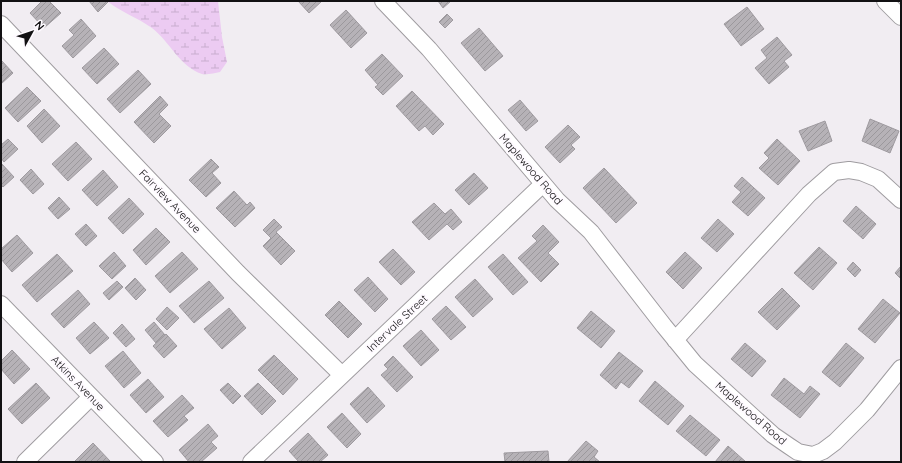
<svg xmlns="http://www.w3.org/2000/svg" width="902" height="463" font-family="Quicksand,sans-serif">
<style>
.wetland{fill:url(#wetland-marsh)}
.building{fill:url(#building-hatch);stroke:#9e9a9f}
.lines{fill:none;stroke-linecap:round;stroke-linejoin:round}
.street-casing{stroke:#9f9ca0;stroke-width:18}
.street{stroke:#fff;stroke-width:16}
.labels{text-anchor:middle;stroke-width:4;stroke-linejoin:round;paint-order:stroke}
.street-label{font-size:11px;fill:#121113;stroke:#fefaff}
</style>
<defs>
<pattern id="wetland-marsh" width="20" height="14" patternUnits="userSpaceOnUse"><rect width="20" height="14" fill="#eccbf2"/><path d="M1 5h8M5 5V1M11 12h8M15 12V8" fill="none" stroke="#c9adcf"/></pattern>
<pattern id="building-hatch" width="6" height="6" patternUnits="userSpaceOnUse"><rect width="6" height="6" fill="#b6b2b7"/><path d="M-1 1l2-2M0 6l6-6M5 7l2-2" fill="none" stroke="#9b989c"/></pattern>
</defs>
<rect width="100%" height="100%" fill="#f1edf2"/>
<!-- wetland -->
<path class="wetland" d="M107 1H218L222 37 227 62 220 72C215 73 207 75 202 74 180 67 170 42 152 28 138 18 121 12 107 1Z"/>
<!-- building -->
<path class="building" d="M42 1H49L61 13 44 28 30 13Z
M89 1H109L98 12Z
M298 1H322L309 13Z
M438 1H451L443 8Z
M747 7 764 29 741 46 724 24Z
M346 10 367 33 351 48 330 25Z
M447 14 453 20 445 28 439 22Z
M81 19 96 36 73 58 62 46 74 35 69 30Z
M479 28 503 56 485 71 461 43Z
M777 37 792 55 784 61 789 67 769 84 755 68 767 58 761 50Z
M104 48 119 64 97 84 82 68Z
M382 54 403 76 383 95 375 87 378 85 365 70Z
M1 60 13 73 1 84Z
M138 70 151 84 120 113 107 99Z
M27 87 41 101 18 122 5 108Z
M412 91 444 124 433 135 425 126 419 131 396 106Z
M160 96 168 105 159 114 171 126 154 143 134 122Z
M520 100 538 121 526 131 508 110Z
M44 109 60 126 42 143 27 126Z
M870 119 899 131 890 153 862 141Z
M825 121 832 141 808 151 799 131Z
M568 125 580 137 571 145 575 149 560 163 545 147Z
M8 139 18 149 4 162 1 158V145Z
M777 139 800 161 778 185 759 168 769 158 764 153Z
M76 142 92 159 68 181 52 164Z
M211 159 219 167 212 173 221 183 206 197 189 180Z
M1 163 14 177 3 187 1 185Z
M604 168 637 203 616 223 583 188Z
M31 169 44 184 33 194 20 180Z
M103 170 118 187 97 206 82 190Z
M474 173 488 188 469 205 455 190Z
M742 177 765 198 748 216 732 202 741 192 734 186Z
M234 191 247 205 250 202 255 208 235 227 216 208Z
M59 197 70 209 58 219 48 208Z
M129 198 144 214 123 234 108 218Z
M434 203 445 214 451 209 462 222 453 230 447 224 429 240 412 222Z
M856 206 876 224 863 239 843 221Z
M274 219 282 227 276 232 295 251 281 265 263 246 271 238 263 230Z
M718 219 734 234 717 252 701 238Z
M86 224 97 236 86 246 75 234Z
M543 225 559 242 548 253 559 264 541 282 518 258 537 241 532 236Z
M156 228 170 242 146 265 133 250Z
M17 235 33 253 12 272 1 259V249Z
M819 247 837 263 813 290 794 273Z
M393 249 415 272 401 285 379 262Z
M114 252 126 266 112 279 99 266Z
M182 252 198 269 170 293 155 276Z
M685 252 702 268 683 289 666 272Z
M57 254 73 271 37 302 22 285Z
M503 254 528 282 513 295 488 267Z
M853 262 861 270 855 277 847 269Z
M901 266V279L895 273Z
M368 277 388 299 375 312 354 290Z
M135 278 146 290 136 300 125 288Z
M475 279 493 299 473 317 455 297Z
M117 281 123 287 109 300 103 293Z
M209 281 224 298 194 323 179 306Z
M782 288 800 306 777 330 758 312Z
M78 290 90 304 64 328 51 314Z
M883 299 900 313 875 343 858 329Z
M339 301 362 324 348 338 325 315Z
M446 306 466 327 451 340 432 319Z
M167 307 179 318 167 330 156 319Z
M229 308 246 328 222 349 204 329Z
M591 311 615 331 601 348 577 328Z
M94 322 109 338 90 354 76 338Z
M154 322 165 335 156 343 145 330Z
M122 324 135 339 126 347 113 333Z
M421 330 439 350 421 366 403 346Z
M166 334 177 346 164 358 153 346Z
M745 343 766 361 752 377 731 359Z
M846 343 864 358 840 387 822 372Z
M12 350 30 369 14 384 1 369V361Z
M123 351 141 373 124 388 105 366Z
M619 352 643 371 629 388 621 382 616 389 600 375Z
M274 355 298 379 283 395 258 370Z
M393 356 413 377 397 392 381 375 388 369 384 365Z
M784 378 804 394 810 386 820 394 800 418 771 395Z
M148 379 164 397 146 413 130 395Z
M655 381 684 406 668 425 639 401Z
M36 383 50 398 22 424 8 409Z
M228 383 241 396 233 404 220 390Z
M258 383 276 401 262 415 244 396Z
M368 387 385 406 367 423 350 404Z
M182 395 194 408 184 416 188 420 168 437 153 421Z
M342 413 361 434 347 448 327 427Z
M690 415 720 440 706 456 676 431Z
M208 424 218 436 211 442 217 448 201 462H189L179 450Z
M308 433 328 455 320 462H299L289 451Z
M586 441 598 451 594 457 600 462H567Z
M93 443 110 461 76 462 75 461Z
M728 446 746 462H715Z
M548 451 549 462H505L504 453Z"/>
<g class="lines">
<!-- street casing -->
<g class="street-casing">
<path id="street" d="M383 1 429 49 557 200 591 232 664 326 695 364 773 435 789 446 798 452 813 455 823 451 835 442 867 410 901 368
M885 1 901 17
M1 24 238 273 342 375
M1 304 155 462
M675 340 809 194 834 172 849 170 861 172 878 179 901 200
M25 462 91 397
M251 462 543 184"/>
</g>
<!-- street -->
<use href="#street" class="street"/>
</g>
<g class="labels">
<!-- street labels -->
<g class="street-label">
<text transform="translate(531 169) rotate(49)" y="4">Maplewood Road</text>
<text transform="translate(170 201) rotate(46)" y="4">Fairview Avenue</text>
<text transform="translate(397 323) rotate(-43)" y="4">Intervale Street</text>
<text transform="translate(78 383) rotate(46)" y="4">Atkins Avenue</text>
<text transform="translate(751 413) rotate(41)" y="4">Maplewood Road</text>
</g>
</g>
<!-- border -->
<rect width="902" height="463" fill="none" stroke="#121113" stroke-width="4"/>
<!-- north arrow -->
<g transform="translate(32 32) rotate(50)" stroke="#fefaff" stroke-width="3" paint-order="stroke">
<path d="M0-3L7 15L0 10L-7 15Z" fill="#121113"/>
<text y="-6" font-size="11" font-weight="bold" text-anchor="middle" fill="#121113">N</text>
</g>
</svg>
